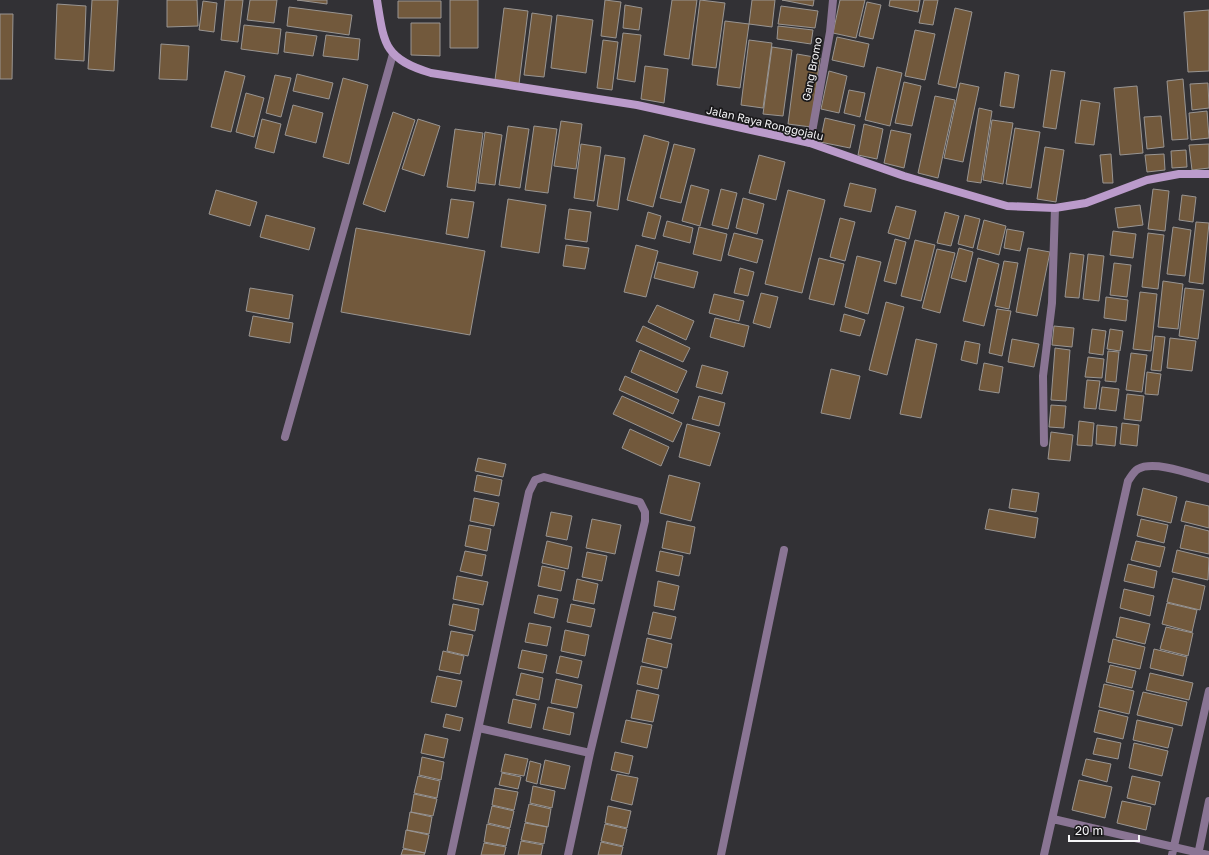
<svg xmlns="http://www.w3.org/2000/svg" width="1209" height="855" font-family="'Golos Text',sans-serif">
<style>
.building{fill:#72593c;stroke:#999592}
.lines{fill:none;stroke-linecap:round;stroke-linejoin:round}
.street{stroke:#8a7594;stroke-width:8}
.secondary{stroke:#bb9bcb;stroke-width:8}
.labels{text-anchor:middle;stroke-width:3.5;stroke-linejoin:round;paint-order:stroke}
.street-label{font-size:11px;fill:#f5f5f7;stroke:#1a191b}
</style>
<rect width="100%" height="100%" fill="#323135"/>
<!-- building -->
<path class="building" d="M92 0H118L114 71 88 69Z
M167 0H197L198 26 167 27Z
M225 0H243L238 42 221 40Z
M250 0H277L274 23 247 20Z
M297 0H327V4Z
M450 0H478V48H450Z
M605 0 621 2 616 38 601 36Z
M672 0H697L689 59 664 55Z
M700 0 725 3 716 68 692 65Z
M752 0H775L772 27 749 24Z
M782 0H814L813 6Z
M840 0H865L856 38 833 33Z
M890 0H920L918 12 889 6Z
M924 0H938L933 25 919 23Z
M203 1 217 3 214 32 199 30Z
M398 1H441V18H398Z
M867 2 881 5 873 39 859 36Z
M57 4 86 6 84 61 55 59Z
M625 5 642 8 639 30 623 28Z
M781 6 818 11 815 28 778 24Z
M289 7 352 15 349 35 287 26Z
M504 8 528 11 519 84 495 80Z
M955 8 972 12 956 88 938 84Z
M1209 10V71L1188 72 1184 12Z
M532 13 552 16 544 77 524 75Z
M0 14H13L12 79H0Z
M557 15 593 20 586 73 551 68Z
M725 21 749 24 740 88 717 85Z
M411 23H440V56L411 55Z
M244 25 281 29 278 54 241 49Z
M778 26 813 30 811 44 777 39Z
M915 30 935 34 925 80 905 76Z
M286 32 317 36 313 56 284 52Z
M623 33 641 35 635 82 617 79Z
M326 35 360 39 358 60 323 56Z
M837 37 869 44 864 67 832 60Z
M603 40 618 42 612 90 597 88Z
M749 40 772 43 763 108 741 105Z
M161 44 189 46 187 80 159 79Z
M772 47 792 50 783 116 763 114Z
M797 54 820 58 811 127 788 124Z
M645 66 668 69 664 103 641 99Z
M877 67 902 73 890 126 865 120Z
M1051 70 1065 72 1056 129 1043 127Z
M225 71 245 76 231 132 211 127Z
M829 71 847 76 839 113 821 109Z
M1005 72 1019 75 1014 108 1000 106Z
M297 74 333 83 329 99 293 91Z
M275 75 291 78 281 117 266 113Z
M343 78 368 85 349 164 323 157Z
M1183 79 1188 139 1172 140 1167 81Z
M904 82 921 86 912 126 895 123Z
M960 83 979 87 963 162 944 158Z
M1208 83 1209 108 1192 110 1190 84Z
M1137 86 1143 153 1120 155 1114 88Z
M849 90 865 93 860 117 844 113Z
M246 93 264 98 254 137 236 132Z
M935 96 955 100 938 178 918 173Z
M1081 100 1100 103 1094 145 1075 143Z
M293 105 323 113 316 143 285 135Z
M979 108 992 111 981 183 967 181Z
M1207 111 1209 138 1191 140 1189 113Z
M393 112 415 120 385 212 363 204Z
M1161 116 1164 147 1147 149 1144 117Z
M825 118 855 125 850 148 820 142Z
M262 119 281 124 274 153 255 148Z
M418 119 440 126 424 176 402 169Z
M992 120 1013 123 1003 184 983 180Z
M561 121 582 124 576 169 554 166Z
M864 124 883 129 877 159 858 155Z
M508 126 529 129 520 188 499 185Z
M534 126 557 129 548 193 525 190Z
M1015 128 1040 132 1031 188 1006 184Z
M455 129 483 133 475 191 447 187Z
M891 130 911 134 904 168 884 163Z
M485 132 502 135 495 185 478 183Z
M644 135 669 142 653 207 627 200Z
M581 144 601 147 594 201 574 198Z
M674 144 695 149 681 203 660 198Z
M1209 144V168L1192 170 1189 145Z
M1045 147 1064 150 1056 202 1037 199Z
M1186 150 1187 167 1172 168 1171 151Z
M1111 154 1113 183H1103L1100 155Z
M1164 154 1165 170 1147 172 1145 155Z
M605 155 625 158 618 210 597 206Z
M759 155 785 162 776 200 749 193Z
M850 183 876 189 871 212 844 206Z
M691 185 709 190 700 226 682 221Z
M721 189 737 193 728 229 712 225Z
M1153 189 1169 191 1165 231 1148 229Z
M216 190 257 202 250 226 209 214Z
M788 190 825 200 802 293 765 284Z
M1182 195 1196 197 1193 222 1179 220Z
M743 198 764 204 757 234 736 228Z
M451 199 474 202 468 238 446 234Z
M508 199 546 205 539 253 501 247Z
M1140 205 1143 225 1118 228 1115 208Z
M896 206 916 211 909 239 888 233Z
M569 209 591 212 587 242 565 239Z
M648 212 661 216 655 239 642 236Z
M945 212 959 216 951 246 937 243Z
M266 215 315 228 309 250 260 237Z
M965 215 980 219 973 248 958 244Z
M840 218 855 222 845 261 830 257Z
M984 220 1006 226 999 255 977 249Z
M667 221 693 228 690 243 663 236Z
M1196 222 1209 223 1203 284 1189 282Z
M699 227 727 234 721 261 693 254Z
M1173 227 1191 230 1185 276 1167 274Z
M356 228 485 251 470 335 341 312Z
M1007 229 1024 232 1020 251 1004 248Z
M1113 231 1136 234 1133 258 1110 255Z
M734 233 763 240 757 263 728 255Z
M1148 233 1164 235 1158 289 1142 287Z
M895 239 906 242 896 284 884 281Z
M915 240 935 245 921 301 901 296Z
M566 245 589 248 585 269 563 266Z
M636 245 658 251 646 297 624 292Z
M959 248 973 252 966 282 951 278Z
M1028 248 1050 252 1037 316 1016 312Z
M937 249 955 253 940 313 922 308Z
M1070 253 1084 255 1079 298 1065 297Z
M1088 254 1104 256 1099 301 1083 299Z
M857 256 881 262 868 314 845 307Z
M819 258 844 264 834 305 809 299Z
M978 258 999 264 984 326 963 321Z
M1004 261 1018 263 1009 309 995 306Z
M658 262 698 272 694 288 654 278Z
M1114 263 1131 265 1127 297 1110 295Z
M740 268 754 272 748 296 734 293Z
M1163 281 1183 284 1178 329 1158 327Z
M250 288 293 295 289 319 246 311Z
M1185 288 1204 290 1198 339 1179 336Z
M1140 292 1157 294 1151 351 1133 349Z
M761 293 778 297 770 328 753 323Z
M714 294 744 301 739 321 709 313Z
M1106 297 1128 300 1126 321 1104 318Z
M886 302 904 307 887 375 869 370Z
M657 305 694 321 686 340 648 322Z
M997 309 1011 311 1002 356 989 353Z
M844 314 865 320 860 336 840 331Z
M253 316 293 323 290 343 249 336Z
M715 318 749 326 744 347 710 337Z
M643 326 690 348 683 362 636 341Z
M1054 326 1074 328 1072 347 1052 345Z
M1092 329 1106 331 1103 355 1089 353Z
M1110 329 1123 331 1120 351 1107 349Z
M1155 336 1165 337 1161 371 1151 370Z
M1170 338 1196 341 1192 371 1167 368Z
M916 339 937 344 921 418 900 414Z
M1012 339 1039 344 1034 367 1008 362Z
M965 341 980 344 977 364 961 360Z
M1055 348 1070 350 1066 401 1051 400Z
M640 350 687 371 677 393 631 372Z
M1108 351 1119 352 1116 382 1105 381Z
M1131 353 1147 355 1142 392 1126 390Z
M1088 357 1104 359 1102 378 1085 377Z
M984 363 1003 367 999 393 979 390Z
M702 365 728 372 722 394 696 387Z
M831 369 860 376 850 419 821 413Z
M1147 372 1161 374 1158 395 1145 394Z
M625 376 679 400 673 414 619 390Z
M1087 380 1100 381 1096 409 1084 408Z
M1102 387 1119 389 1116 411 1099 409Z
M1127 394 1144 396 1141 421 1124 419Z
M622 396 682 423 673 442 613 414Z
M699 396 725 403 719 426 692 419Z
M1051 405 1066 406 1064 428 1049 427Z
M1079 421 1094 423 1092 446 1077 445Z
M1122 423 1139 425 1137 446 1120 444Z
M687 424 720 433 710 466 679 457Z
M1097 425 1117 427 1115 446 1096 444Z
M630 429 669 447 661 466 622 448Z
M1051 432 1073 435 1070 461 1048 459Z
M478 458 506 464 503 477 475 471Z
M477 475 502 480 499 496 474 491Z
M669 475 700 483 691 521 660 513Z
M1143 488 1177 497 1171 523 1137 515Z
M1012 489 1039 493 1036 512 1009 508Z
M474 498 499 503 494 526 470 521Z
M1186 501 1209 506V528L1181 521Z
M989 509 1038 518 1035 538 985 529Z
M551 512 572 516 567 540 546 536Z
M592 519 621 525 615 554 586 548Z
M1141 519 1168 525 1164 543 1137 536Z
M667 521 695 527 690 554 662 548Z
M469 525 491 529 487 551 465 546Z
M1185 525 1209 531V554L1180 548Z
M547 541 572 547 568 569 542 563Z
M1136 541 1165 547 1160 567 1131 560Z
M1177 550 1209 558 1208 580 1172 572Z
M465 551 486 555 482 576 460 571Z
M660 551 683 556 679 576 656 571Z
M587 552 607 556 602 581 582 577Z
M1128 564 1157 571 1154 588 1124 581Z
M542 566 565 571 561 591 538 586Z
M457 576 488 582 483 605 453 599Z
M1173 578 1205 586 1200 610 1167 602Z
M577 579 598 584 594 604 573 600Z
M658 581 679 586 674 610 654 606Z
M1124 589 1154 596 1150 616 1120 608Z
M538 595 558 599 554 618 534 613Z
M1167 603 1197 610 1192 632 1162 624Z
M453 604 479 609 475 631 449 625Z
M571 604 595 609 591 627 567 622Z
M653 612 676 617 671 639 648 634Z
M1120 617 1150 624 1145 644 1116 637Z
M529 623 551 627 547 646 525 642Z
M1166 627 1193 633 1188 656 1160 649Z
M565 630 589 635 585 656 561 651Z
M451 631 473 635 468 656 447 651Z
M647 638 672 644 667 668 642 662Z
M1113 639 1145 647 1140 669 1108 662Z
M1154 649 1187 657 1183 676 1150 668Z
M522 650 547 655 543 673 518 668Z
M443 651 464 656 460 674 439 670Z
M560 656 582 661 578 678 556 673Z
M1110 665 1136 671 1132 688 1106 682Z
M641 666 662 670 658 689 637 684Z
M521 673 543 678 539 700 516 695Z
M1150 673 1193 683 1189 700 1146 690Z
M437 676 462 681 456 707 431 702Z
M556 679 582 685 577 708 551 703Z
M1104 684 1134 691 1129 714 1099 707Z
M637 690 659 695 653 722 631 718Z
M1143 692 1187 702 1182 726 1137 715Z
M513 699 536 704 531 728 508 723Z
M548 707 574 713 570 735 543 729Z
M1099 710 1128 717 1123 739 1094 732Z
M446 714 463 718 460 731 443 727Z
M626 720 652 725 647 748 621 742Z
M1137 720 1173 728 1168 748 1133 740Z
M425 734 448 739 444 758 421 753Z
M1097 738 1121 743 1118 759 1093 754Z
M1134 743 1168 751 1162 776 1129 768Z
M615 752 633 756 629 774 611 770Z
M505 754 528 759 524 776 501 772Z
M422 757 444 762 441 780 419 775Z
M1086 759 1111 764 1107 782 1082 775Z
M545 760 570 766 565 789 540 784Z
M530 761 541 764 537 784 526 781Z
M502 773 521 777 518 789 499 785Z
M617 774 638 778 632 805 611 800Z
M418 776 440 781 437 798 414 793Z
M1132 776 1160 782 1155 805 1127 798Z
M1079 780 1112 787 1105 818 1072 810Z
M533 786 555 791 552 808 530 803Z
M495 788 518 792 514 810 492 805Z
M414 794 437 799 433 816 411 812Z
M1122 801 1151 807 1146 830 1117 823Z
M529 804 551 809 548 827 525 822Z
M492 806 514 811 510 828 488 823Z
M608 806 631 811 627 828 605 823Z
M410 812 432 817 429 834 407 830Z
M525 823 547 827 544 844 521 840Z
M487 824 510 829 506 846 484 842Z
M605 824 627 829 623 846 601 841Z
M406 830 429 835 425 853 403 848Z
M521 841 543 845 541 855H518Z
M601 842 623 847 621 855H598Z
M484 843 506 847 504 855H481Z
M403 849 425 853 424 855H401Z"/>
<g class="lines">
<!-- street -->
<path class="street" d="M810 143 830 32 833 0
M285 437 393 54
M1044 443 1043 376 1052 303 1055 208
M479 728 590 753
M1053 819 1208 855
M451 855 529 492 535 480 544 477 640 502 645 512V521L590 753 568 855
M721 855 784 550
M1044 855 1128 481C1131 477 1133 472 1138 469 1154 460 1191 474 1209 479
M1172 855 1209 691
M1198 855 1209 801"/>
<!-- secondary -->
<path class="secondary" d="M377 0C384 44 384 59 431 73L637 105 810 143 904 176 1007 206 1055 208 1086 203 1147 180 1179 174H1209"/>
</g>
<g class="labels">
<!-- street labels -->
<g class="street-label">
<text transform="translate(812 69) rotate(-79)" y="4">Gang Bromo</text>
<text transform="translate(765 123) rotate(13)" y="4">Jalan Raya Ronggojalu</text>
</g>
</g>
<!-- scale -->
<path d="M1069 835v6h70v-6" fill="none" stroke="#f5f5f7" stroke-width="2"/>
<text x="1075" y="835" font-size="12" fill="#f5f5f7" stroke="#1a191b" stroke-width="3" paint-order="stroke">20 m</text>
</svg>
